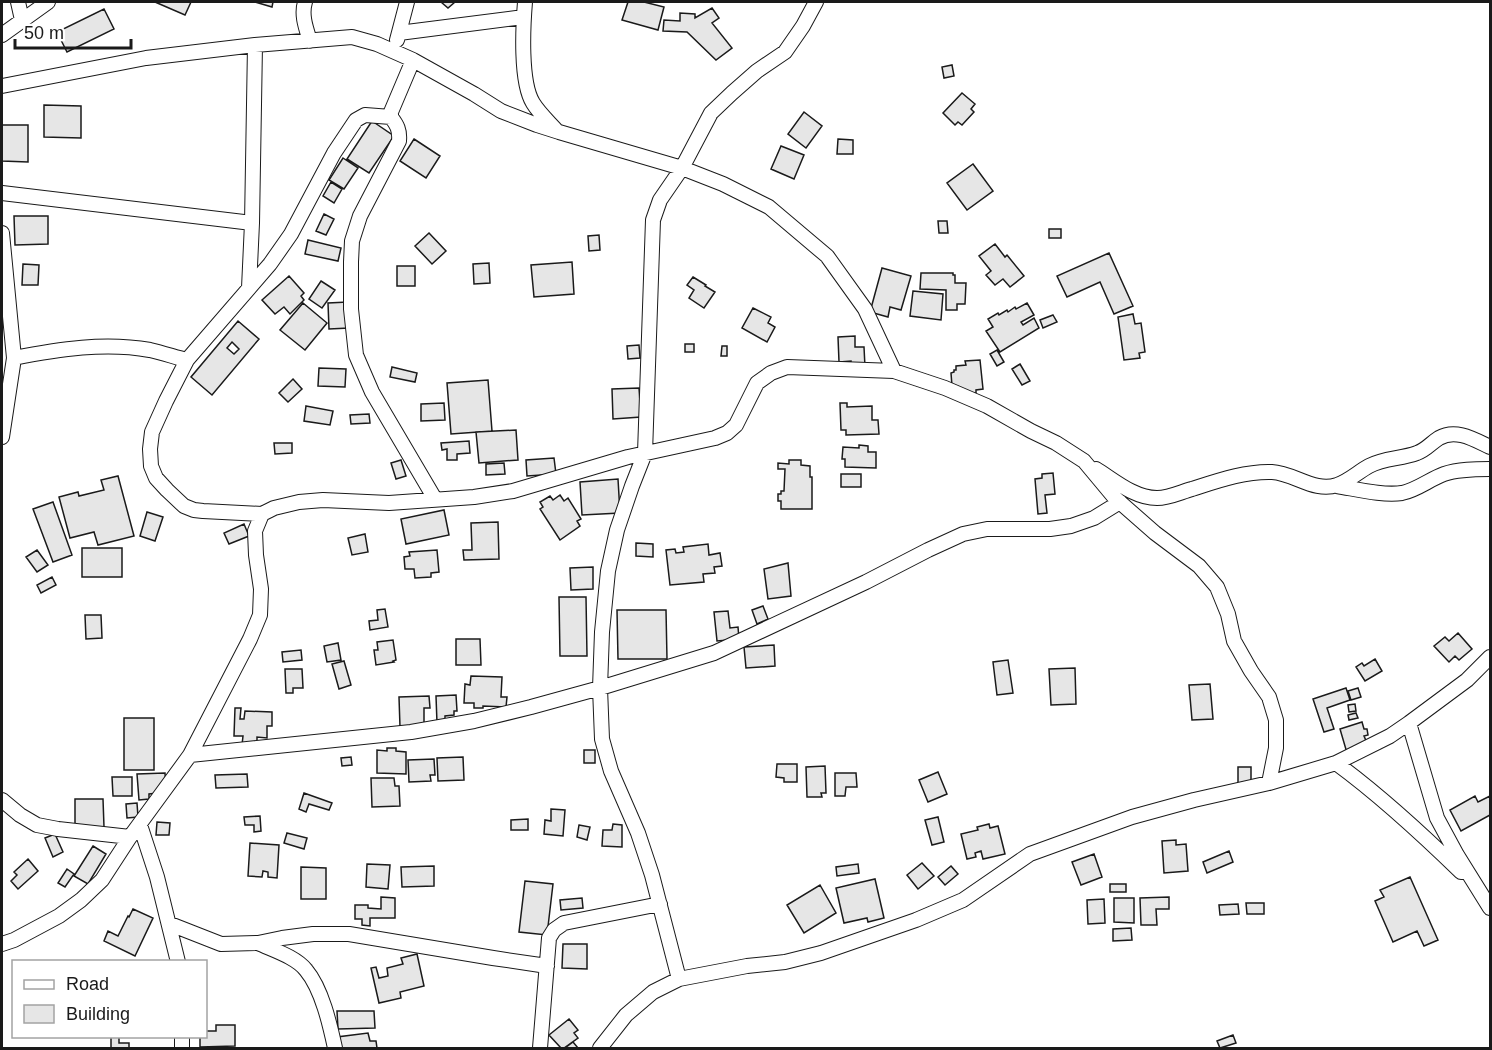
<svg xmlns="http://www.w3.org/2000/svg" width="1492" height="1050" font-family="Helvetica,sans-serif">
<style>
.building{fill:#e6e6e6;stroke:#1a1a1a;stroke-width:1.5;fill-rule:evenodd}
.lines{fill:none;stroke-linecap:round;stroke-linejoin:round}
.minor-casing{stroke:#1a1a1a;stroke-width:16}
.minor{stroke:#fff;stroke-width:14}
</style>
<rect width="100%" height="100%" fill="#fff"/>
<!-- building -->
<path class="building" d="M155 2H191L185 15Z
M255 2H273L272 7Z
M441 2H455L448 8Z
M628 2H644L664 7 658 30 622 20Z
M712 8 719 18 712 23 732 48 716 60 687 32 663 31 664 20 680 21V13L695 14V18Z
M104 9 114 29 67 52 57 32Z
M952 65 954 76 944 78 942 67Z
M962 93 975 104 971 109 974 112 962 125 958 122 955 125 943 113Z
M44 105 81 106V138L44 137Z
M804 112 822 126 806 148 788 134Z
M372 121 394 136 369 173 347 159Z
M2 125H28V162L2 161Z
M414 139 440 156 426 178 400 161Z
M838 139 853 140V154H837Z
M781 146 804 155 794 179 771 169Z
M343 158 358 168 344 189 329 180Z
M973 164 993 191 967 210 947 183Z
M331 182 342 189 334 203 323 196Z
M324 214 334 219 326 235 316 231Z
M14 216H48V244L15 245Z
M938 221H947L948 233H939Z
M1049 229H1061V238H1049Z
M429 233 446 251 432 264 415 246Z
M599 235 600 250 589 251 588 236Z
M308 240 341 248 338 261 305 254Z
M995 244 1005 257 1007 255 1024 276 1010 287 1003 279 995 285 986 275 991 271 979 256Z
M1109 253 1133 306 1114 314 1100 282 1067 297 1057 276Z
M572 262 574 294 534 297 531 265Z
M489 263 490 283 474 284 473 264Z
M23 264 39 265 38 285H22Z
M397 266H415V286H397Z
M882 268 911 276 901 310 890 307 888 317 870 312Z
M921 273H953V275H955V283H966L965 304H957V310H946V290L920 289Z
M289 276 304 293 301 296 304 300 290 314 284 307 275 314 262 300Z
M693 277 706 285 705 286 715 292 704 308 689 298 694 290 687 285Z
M321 281 335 290 322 308 309 299Z
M913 291 943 294 941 320 910 316Z
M348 302 349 328 329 329 328 303Z
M303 303 327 323 305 350 280 330Z
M1027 303 1034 315 1021 322 1023 325 1034 318 1039 328 1000 352 986 331 993 327 988 319 998 313 999 315 1007 310 1008 312 1015 307 1016 309Z
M753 308 771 317 768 323 775 327 767 342 742 328Z
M1133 314 1135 324 1141 323 1145 352 1139 353 1140 358 1124 360 1118 317Z
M1053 315 1057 322 1043 328 1040 320Z
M238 321 259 339 212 395 191 377ZM232 342 239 349 234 354 227 348Z
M855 336V347H864L865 367 851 368V361L839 362 838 337Z
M685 344H694V352H685Z
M639 345 640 358 628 359 627 346Z
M722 346H727V356H721Z
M997 350 1004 362 997 366 990 354Z
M980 360 983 389 976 390V393L963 394 952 386 951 373 954 372V370H956V366L966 365 965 361Z
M1020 364 1030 381 1022 385 1012 369Z
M392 367 417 373 415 382 390 377Z
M319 368 346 369 345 387 318 386Z
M293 379 302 389 288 402 279 393Z
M488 380 492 431 451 434 447 383Z
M639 388 641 417 613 419 612 389Z
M444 403 445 420 421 421V404Z
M840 403H847V407L872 406V420H878L879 434 846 435V430H841Z
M306 406 333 411 330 425 304 421Z
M369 414 370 423 351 424 350 415Z
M516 430 518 460 479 463 476 432Z
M469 441 470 453 457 454V460H447V449L442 450 441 443Z
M274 443H292V453L275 454Z
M859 445 868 446V452H876V468L845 467V459H842L843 447 859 448Z
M554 458 556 474 527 476 526 460Z
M401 460 406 476 396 479 391 463Z
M789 460H801V465L810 466V477H812V509H781V501H778V494H781V491H784L785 469H778V463L789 464Z
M504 463 505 474 486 475V464Z
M1053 473 1055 494 1045 495 1047 513 1038 514 1035 479 1042 478V474Z
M841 474H861V487H841Z
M118 476 134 536 98 545 94 532 70 538 59 497 78 492 79 496 104 490 101 480Z
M618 479 620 513 582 515 580 482Z
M560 495 564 501 568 498 581 519 577 521 580 526 560 540 540 509 543 507 540 502 550 496 553 500Z
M53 502 72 555 53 562 33 509Z
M444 510 449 535 406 544 401 519Z
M147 512 163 517 155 541 140 536Z
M498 522 499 559 464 560 463 550H472L471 523Z
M244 524 249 536 229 544 224 533Z
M365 534 368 552 352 555 348 538Z
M636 543 653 544V557L636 556Z
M708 544 709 555 720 553 722 566 714 567 715 573 703 574 704 582 670 585 666 550 675 549 676 553 684 552 683 547Z
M82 548H122V577H82Z
M37 550 48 565 37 572 26 557Z
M437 550 439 572 431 573V577L415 578 414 569H405L404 557 410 556 409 552Z
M788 563 791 596 768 599 764 569Z
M593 567V589L571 590 570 568Z
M52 577 56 585 41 593 37 585Z
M559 597H586L587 656H560Z
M763 606 768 619 757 624 752 610Z
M385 609 388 627 370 630 369 621 378 620 377 610Z
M617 610H666L667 659H618Z
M728 611 730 628 738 627 739 639 717 641 714 612Z
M85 615H101L102 638 86 639Z
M1458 633 1472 649 1459 660 1455 656 1449 662 1434 646 1445 637 1449 641Z
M456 639H480L481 665H456Z
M393 640 396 660 393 661 394 662 376 665 374 650H378L377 642Z
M338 643 341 660 327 662 324 646Z
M774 645 775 666 746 668 744 647Z
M301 650 302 660 283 662 282 652Z
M1375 659 1382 671 1365 681 1356 667 1362 663 1364 666Z
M1008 660 1013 693 997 695 993 662Z
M344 661 351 685 339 689 332 664Z
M1075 668 1076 704 1051 705 1049 669Z
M285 669H302L303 688H293V693H286Z
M471 676 502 677 501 697H507L506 707 483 706V708H474V703H464L465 684 470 685Z
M1210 684 1213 719 1192 720 1189 685Z
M1346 688 1350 700 1327 708 1334 729 1324 732 1313 699Z
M1358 688 1361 697 1351 700 1348 691Z
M456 695 457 711H454V715L445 716V723H437L436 696Z
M429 696 430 708H424V727H400L399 697Z
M1355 704 1356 711 1349 712 1348 705Z
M235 708H241L240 719H244L245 711 272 712V726H267V738L257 737V746L242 745 243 736H234Z
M1356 713 1358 718 1349 720 1348 715Z
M124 718H154V770H124Z
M1362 722 1364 729H1367L1368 735 1364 736 1367 743 1347 753 1340 729Z
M387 748H396V751L406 752V774L377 773V750L387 751Z
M584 750H595V763H584Z
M351 757 352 765 342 766 341 758Z
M463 757 464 780 438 781 437 758Z
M434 759 435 775H430L431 781 409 782 408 760Z
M777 764H797V782H784V778L776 777Z
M825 766 826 793H821L822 797H807L806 767Z
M1238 767H1251V783H1238Z
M938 772 947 794 928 802 919 780Z
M165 773 166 788 159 793 149 794V799L139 800 137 774Z
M835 773H856L857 787H846L845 796H835Z
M247 774 248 787 216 788 215 775Z
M112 777H132V796H113Z
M371 778H394L395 786H399L400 806 372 807Z
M304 793 332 803 329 810 309 804 306 812 299 809Z
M1475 796 1478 802 1490 796V815L1461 831 1450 810Z
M75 799H103L104 827 75 828Z
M137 803 138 817 127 818 126 804Z
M551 809 565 810 563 836 544 834 545 820 551 821Z
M260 816 261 831 254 832V825H245L244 817Z
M938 817 944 842 932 845 925 820Z
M528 819V830H511V820Z
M157 822 170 823 169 835H156Z
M613 824 622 825V847L602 846 603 830H612Z
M989 824 990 828 998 826 1005 854 983 859 981 851 975 853 976 857 967 859 961 834 978 830 977 827Z
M579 825 590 827 587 840 577 837Z
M287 833 307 838 304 849 284 843Z
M55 834 63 852 53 857 45 838Z
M1176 840V845L1186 844 1188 871 1164 873 1162 841Z
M250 843 279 845 277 878 268 877V872L263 871 262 877 248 876Z
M93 846 106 854 88 884 74 876Z
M1229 851 1233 862 1207 873 1203 862Z
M1094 854 1102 877 1081 885 1072 862Z
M28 859 38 871 18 889 11 881 17 875 14 872Z
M922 863 934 876 918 889 907 875Z
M367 864 390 865 388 889 366 887Z
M858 864 859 873 837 876 836 867Z
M434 866V886L402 887 401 867Z
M951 866 958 874 945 885 938 877Z
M301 867 326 868V899H301Z
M67 869 74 874 65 887 58 883Z
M1410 877 1438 940 1424 946 1417 931 1393 942 1375 901 1384 897 1380 890Z
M875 879 884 918 868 922 867 918 844 923 836 888Z
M525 881 553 884 547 935 519 932Z
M1110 884H1126V892H1110Z
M820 885 836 913 804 933 787 905Z
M381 897 395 898V918H370V926L362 925V919H355V905H368V908L381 909Z
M1169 897V909H1156L1157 925H1141L1140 898Z
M582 898 583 908 561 910 560 900Z
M1114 898H1134V923L1114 922Z
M1104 899 1105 923 1088 924 1087 900Z
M1246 903H1264V914H1247Z
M1238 904 1239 914 1220 915 1219 905Z
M133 909 153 918 135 956 104 941 108 931 118 936 128 916 129 917Z
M1131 928 1132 940 1113 941V929Z
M563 944H587V969L562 968Z
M417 954 424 986 400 992 401 998 379 1003 371 968 376 967 379 978 388 976 387 968 403 964 401 958Z
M337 1011H374L375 1028 338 1029Z
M569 1019 578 1030 574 1033 578 1038 564 1048H561L549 1035Z
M216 1025H235V1046L200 1047V1036H206V1031H216Z
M368 1033 370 1041H376L377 1048H338L337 1037Z
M1233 1035 1236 1043 1220 1048 1217 1041Z
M111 1036H119V1043H129V1048H111Z
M573 1042 578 1048H565Z"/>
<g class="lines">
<!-- minor casing -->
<g class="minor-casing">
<path id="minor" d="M18 2 22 20
M305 2C301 15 306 28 310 41
M525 2C523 26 520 82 533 103 539 113 549 122 557 131
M399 33 524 17
M2 35 48 2
M397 40 407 2
M413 60 391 112V117C397 125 400 130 399 141L360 216 352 241 351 262V309L356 355 372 392 435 499
M2 86 146 58 255 45 352 37 377 44 413 60 474 94 501 111 537 125 559 132 682 168 723 184 769 207 827 256 865 309 894 371
M2 193 252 223
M2 233 14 358 2 437
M249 288 252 223 255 45
M14 358C59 349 105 342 150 350 163 353 175 357 187 360
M1096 469C1114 480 1134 498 1157 498 1169 498 1181 492 1192 489 1217 481 1245 471 1272 472 1294 473 1315 493 1337 485 1349 481 1358 472 1369 466 1384 458 1401 459 1417 453 1426 450 1431 443 1439 438 1456 428 1475 440 1490 447
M1337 486C1356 489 1383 496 1402 493 1417 490 1430 479 1444 474 1458 469 1476 469 1490 469
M262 514 203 511 194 510 184 506 167 490 156 478 151 466 150 449 152 432 166 401 187 360 270 264 291 234 334 153 356 120 365 115 391 117
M1409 723 1437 818 1457 855 1490 908
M190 755 411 732 474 721 531 707 600 688 714 653 866 582 928 550 963 534 987 529H1050L1071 526 1094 518 1120 502
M1336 763C1381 796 1421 833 1461 872
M2 800 20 815 37 825 58 829 130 837
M140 825 157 877 178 962
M170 924 221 944 258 943 282 938 313 934H349L493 958 547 966
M258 943C273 950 296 957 306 970 322 989 330 1025 335 1048
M2 944 14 940 59 916 81 900 102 880 130 837 190 755 250 639 260 615 261 589 256 555 255 531 262 514 274 508 299 502 323 500 389 503 474 497 513 491 628 457 715 438 727 433 736 425 757 383 771 373 787 367 894 371 945 388 987 406 1031 431 1056 443 1084 461 1114 497 1155 533 1199 566 1217 587 1228 614 1234 641 1251 671 1269 697 1276 720V748L1269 783
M679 979 652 875 638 833 611 771 602 739 600 688 602 632 608 571 617 530 632 486 645 453 653 220 660 200 682 168 711 113 732 93 757 71 785 52 803 26 816 2
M182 1036V1048
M540 1048 549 938 554 930 564 923 660 904
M600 1048 626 1015 653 992 679 979 747 966 785 962 821 953 916 920 963 900 1030 854 1132 817 1194 800 1269 783 1336 763 1390 736 1409 723 1467 680 1490 657"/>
</g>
<!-- minor -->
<use href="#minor" class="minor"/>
</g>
<!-- border -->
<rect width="1492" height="1050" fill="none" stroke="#1a1a1a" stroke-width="6"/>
<!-- legend -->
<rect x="12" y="960" width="195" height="78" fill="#ffffff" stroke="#a3a3a3" stroke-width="1.5"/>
<rect x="24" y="980" width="30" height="9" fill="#ffffff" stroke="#a3a3a3" stroke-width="1.5"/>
<text x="66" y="990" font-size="18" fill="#1a1a1a">Road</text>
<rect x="24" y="1005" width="30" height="18" fill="#e6e6e6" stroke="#a3a3a3" stroke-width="1.5"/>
<text x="66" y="1020" font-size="18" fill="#1a1a1a">Building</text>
<!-- scale -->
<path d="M15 39v9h116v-9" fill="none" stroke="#1a1a1a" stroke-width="3"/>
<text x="24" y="39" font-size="18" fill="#1a1a1a" stroke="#ffffff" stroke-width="4.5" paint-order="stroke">50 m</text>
</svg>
